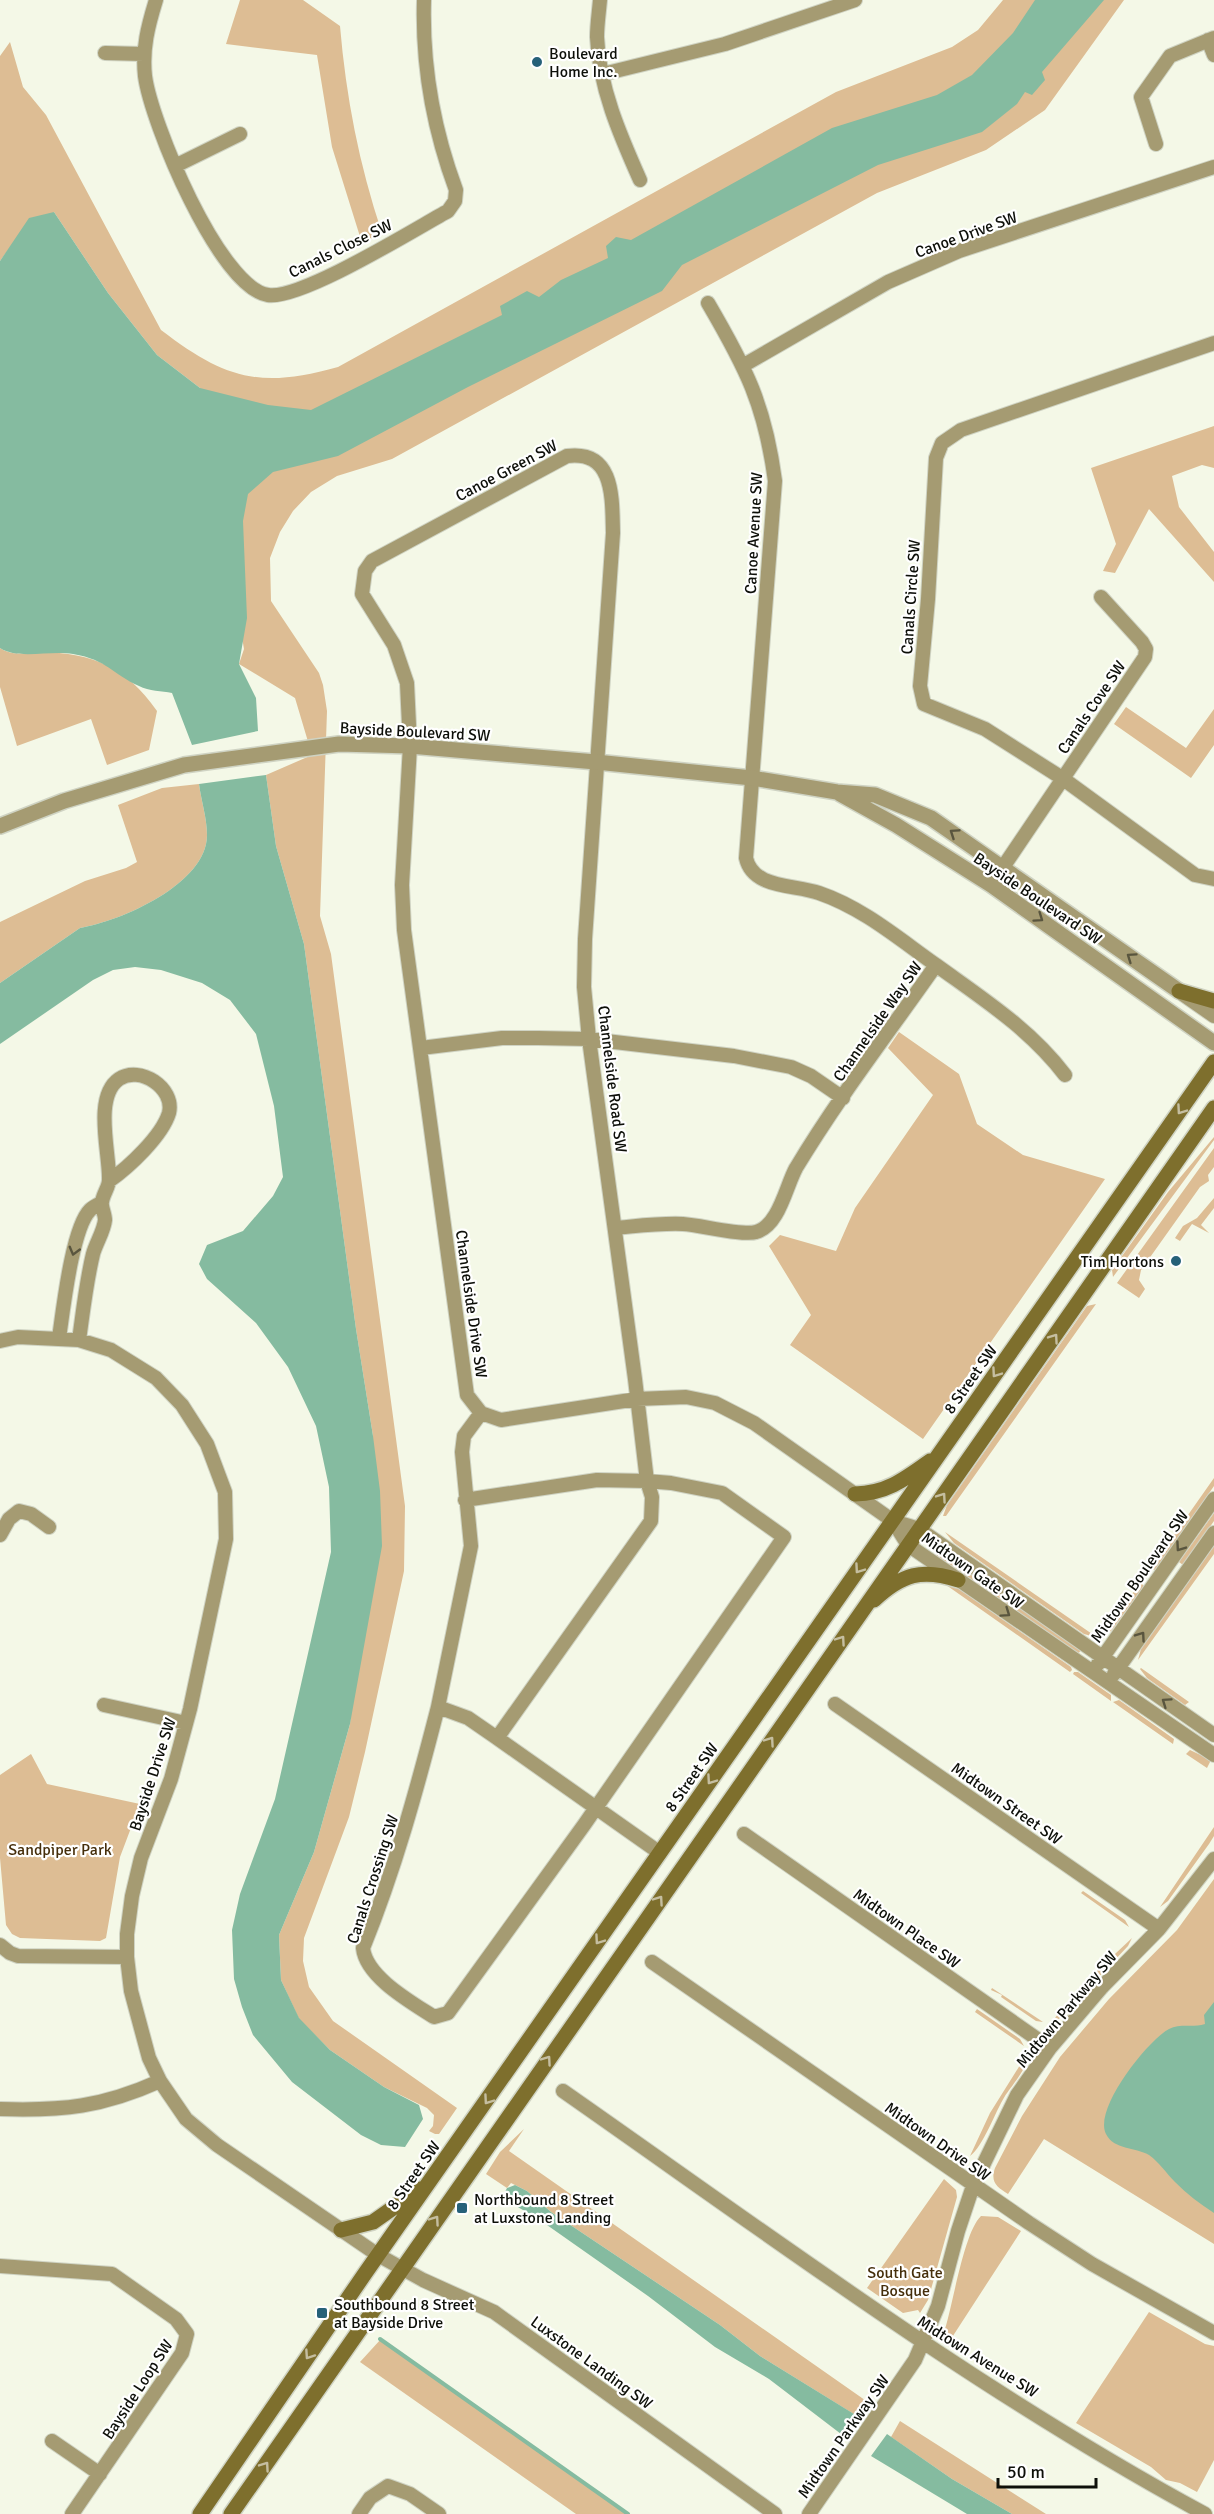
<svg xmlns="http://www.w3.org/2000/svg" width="1214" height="2514" font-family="Signika,sans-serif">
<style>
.green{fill:#ddbd94}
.water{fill:#85bba0}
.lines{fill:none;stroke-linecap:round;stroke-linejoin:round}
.stream{stroke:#85bba0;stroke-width:4}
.minor-casing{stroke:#cfd3c3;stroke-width:16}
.tertiary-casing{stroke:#cfd3c3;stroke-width:18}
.secondary-casing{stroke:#cfd3c3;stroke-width:18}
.minor{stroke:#a59b72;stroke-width:14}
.tertiary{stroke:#a59b72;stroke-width:15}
.secondary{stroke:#7e6f2d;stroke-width:15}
.oneway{stroke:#59553e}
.oneway2{stroke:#c5bea0}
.poi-dot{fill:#266179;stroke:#fff;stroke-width:2}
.labels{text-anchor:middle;stroke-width:4.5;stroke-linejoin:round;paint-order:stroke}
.poi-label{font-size:16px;fill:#0d0f09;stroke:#fff;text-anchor:start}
.street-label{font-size:16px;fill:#0d0f09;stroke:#fff}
.park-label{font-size:16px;fill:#452e0b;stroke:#fff}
</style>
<rect width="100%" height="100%" fill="#f4f8e7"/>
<!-- green -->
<path class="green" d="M240 0H303L340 26C346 97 359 164 382 233L362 243 332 147 317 55 226 44Z
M1003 0H1124L1045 110 986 150 877 193 392 459 337 476 311 492 293 511 280 532 270 558 271 601 319 673 323 685 327 711 320 916 331 954 405 1506 404 1571 365 1752 349 1817 304 1938 303 1961 309 1987 333 2021 457 2108 439 2134H435L429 2131 433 2126 434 2115 427 2108 384 2087 330 2050 299 2019 281 1980 279 1935 314 1852 350 1724 373 1436 356 1329 304 944 276 846 266 775 312 755 295 698 239 664 244 649 200 388 157 355 108 293 54 212 11 246 0 261V56L10 42 23 87 46 115 161 330C225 379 260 389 338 367L836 92 952 47 978 30Z
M1214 426V468L1202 465 1172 476 1179 507 1214 552V582L1149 509 1115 573 1103 571 1116 544 1091 468Z
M0 648C14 657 24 652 40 652 94 653 126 667 157 711L149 750 107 765 91 719 17 746 0 687Z
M1126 707 1186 748 1214 709V745L1191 778 1114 724Z
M199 784C201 800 207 818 207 835 207 884 121 921 80 928L0 983V922L85 881 126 868 137 862 118 805 162 788Z
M899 1032 959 1074 977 1124 1023 1155 1105 1179 923 1439 790 1345 811 1315 769 1246 780 1235 836 1251 855 1208 933 1095 888 1048Z
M1214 1137V1140L1113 1277 1112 1270 1168 1192Z
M1214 1148V1167L1208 1175 1209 1181 1200 1187 1141 1270 1139 1280 1145 1289 1139 1298 1117 1283Z
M1214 1198V1208L1201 1225 1209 1233 1192 1224 1180 1241 1175 1238 1183 1226 1197 1218Z
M1096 1304 946 1516H943L947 1505 1087 1306Z
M1214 1478V1486L1155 1570 1150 1569Z
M1214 1513V1521L1183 1565 1179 1562Z
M945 1532 1095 1636V1637L1084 1634 954 1543Z
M1214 1546V1554L1138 1660 1141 1649Z
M939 1551 1081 1650 1078 1654 936 1555Z
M939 1580 956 1587 1071 1667 1072 1670 1070 1672Z
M1140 1582 1144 1586 1112 1630 1105 1636Z
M1140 1669 1141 1668 1189 1702 1185 1705 1147 1678Z
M1074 1672H1078L1111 1695V1701L1073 1674Z
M1119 1700 1174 1739 1173 1744 1113 1702Z
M1190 1750 1211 1760 1207 1768 1186 1754Z
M31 1754 47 1784 140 1804 120 1857 106 1938 100 1941 20 1938 12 1934 6 1925 0 1858V1775Z
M1214 1827V1836L1209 1844 1168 1901 1160 1907Z
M1214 1879V2244L1044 2139 1008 2194C997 2187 990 2182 995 2168L1022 2116 1060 2057 1109 1999 1177 1930Z
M1083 1891 1125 1920 1129 1927 1081 1893Z
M1132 1938 1128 1946 1058 2020 1050 2024 1081 1986Z
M992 1988 1043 2022 1036 2021 1001 1997 1002 1995 991 1990Z
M977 2009 1020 2039 1024 2046 975 2012Z
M1027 2054C1032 2062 1011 2087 1005 2096 995 2112 983 2147 970 2156L990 2113Z
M524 2129 509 2151 872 2405 869 2411 865 2409 857 2416 760 2356 720 2325 551 2212 527 2191 511 2183 507 2188 486 2174 500 2152Z
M944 2179 956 2190 957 2197 928 2300 920 2313 918 2310 903 2313 867 2288Z
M981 2216 998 2217 1021 2231 949 2342 945 2329C953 2304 964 2232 981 2216Z
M1149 2312 1205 2344 1214 2346V2460L1197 2492 1180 2483 1166 2480 1151 2467 1076 2423Z
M381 2339 629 2514H576L360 2362Z
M900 2421 1046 2514H1012L952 2479 891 2437Z"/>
<!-- water -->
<path class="water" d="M1035 0H1104L1042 72 1045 80 1032 95 1025 92 1017 104 982 132 878 165 682 265 662 291 468 387 338 456 273 472 248 494 243 521 247 618 239 664 256 698 258 731 192 745 172 693C162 691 149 691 139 686 112 674 108 660 73 654 50 650 18 660 0 648V261L29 218 54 212 108 293 157 355 200 388 268 405 311 410 502 315 500 306 527 291 539 297 561 280 608 258 606 246 616 237 631 240 832 128 937 95 972 75 1013 33Z
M266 775 276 846 304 944 356 1329 373 1436 380 1491 382 1546 350 1724 314 1852 279 1935 281 1980 299 2018 330 2050 384 2087 419 2105 423 2119 405 2147 381 2145 361 2135 292 2082 253 2035 242 2007 234 1979 232 1930 240 1894 275 1799 331 1552 329 1487 316 1426 288 1367 256 1323 207 1279 199 1264 207 1245 243 1231 273 1196 283 1177 274 1106 256 1034 230 1000 202 983 161 970 135 967 113 970 93 980 0 1044V983L80 928C121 921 207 884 207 835 207 818 201 800 199 784Z
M1214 2002V2213C1200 2204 1187 2194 1175 2182 1166 2173 1159 2162 1149 2155 1135 2147 1114 2150 1106 2134 1093 2109 1148 2040 1169 2029 1180 2023 1193 2028 1205 2024L1204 2015Z
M515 2185 527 2191 551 2212 720 2325 760 2356 854 2414 841 2434 769 2379 715 2347 648 2296 537 2218 502 2198 507 2188Z
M887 2434 952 2479 1012 2514H967L871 2456Z"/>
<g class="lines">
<!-- stream -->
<path class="stream" d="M380 2339 628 2514"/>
<!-- minor casing -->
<g class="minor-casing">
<path id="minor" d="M156 0C148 26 142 49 145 76 151 122 219 287 268 295 301 300 415 229 448 211L455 201 456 190C433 128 422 66 424 0
M600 0C599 12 597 25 597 37 599 87 620 135 640 180
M1208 40 1214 55
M105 53 144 54
M603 74 725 44 855 0
M1156 144 1141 97 1170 56 1214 38
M175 166 240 134
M1214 343 961 430 942 443 936 458 928 599 920 686 924 704 985 729 1062 778 1195 875 1214 879
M744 365 888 282 959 251 1214 167
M991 885 1145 657 1146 649 1142 642 1101 597
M936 965C983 999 1030 1029 1065 1075
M1181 993 1214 1016
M421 1048 502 1038H538L589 1039 734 1056 791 1067 811 1076 843 1098
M615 1228C638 1226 660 1223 683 1224 700 1225 743 1236 756 1232 779 1226 786 1186 796 1168 838 1098 889 1032 936 965 899 939 863 908 819 893 794 884 753 889 746 858L775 481C765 405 746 368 708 303
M59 1338C63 1311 72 1228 90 1210 93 1207 98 1205 102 1202
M79 1340C83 1312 86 1283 93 1254 96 1243 104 1231 105 1220 105 1214 101 1207 102 1202 103 1194 109 1187 109 1180 110 1154 93 1097 119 1079 140 1065 175 1088 169 1113 162 1136 129 1167 109 1181
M0 1341 18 1337 79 1340 111 1350 156 1378 182 1405 207 1444 225 1492 226 1539 190 1709 171 1779 141 1858 132 1896 127 1934V1957L131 1991 149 2058 160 2081 186 2119 217 2145 378 2255 423 2280 494 2312 775 2514
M481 1413 464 1436 462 1452 471 1546 438 1707 468 1718 497 1738
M465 1500 597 1480 647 1481 652 1497 651 1521 497 1738 660 1853
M893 1521 908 1545 1214 1755
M0 1535 9 1519 19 1511 31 1514 49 1527
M1098 1664 1214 1499
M1114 1674 1214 1533
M835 1704 1159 1929
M104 1705 186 1723
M438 1707C417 1789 395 1869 363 1948 366 1977 411 2002 434 2017L448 2013 584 1825 784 1537 722 1493 671 1483 647 1481 635 1379 589 1039 584 987 585 939 613 533C612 499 615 450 567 456L372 561 365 571 362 594 394 645 407 683 410 746 402 885 404 930 467 1395 481 1413 501 1420 637 1399 686 1397 715 1403 754 1423 893 1521 919 1529 1214 1735
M744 1834 1050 2048
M0 1945 10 1953 18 1956 127 1957
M652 1962 1029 2223 1092 2264 1214 2333
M563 2091C772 2237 981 2393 1205 2514
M0 2109C63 2111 102 2107 160 2081
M0 2266 112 2274 176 2319 187 2334 182 2353 72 2514
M52 2441 100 2474
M359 2514 370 2498 388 2486 410 2494 439 2514
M809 2514 915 2360 938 2306 958 2231 973 2186 1017 2095 1050 2048 1102 1987 1159 1929 1214 1859"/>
</g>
<!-- tertiary casing -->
<g class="tertiary-casing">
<path id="tertiary" d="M840 794 896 825 991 885 1214 1043
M0 826 64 801 184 765 339 744 410 746 596 762 752 778 837 792 875 795 931 818 1179 991"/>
</g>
<!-- secondary casing -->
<g class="secondary-casing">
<path id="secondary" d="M1179 991 1214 1001
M855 1494C887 1493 905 1479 930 1461
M874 1600C902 1574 922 1568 958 1580
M341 2230 373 2222 420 2189
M200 2514 366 2272 1214 1062
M231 2514 1214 1108"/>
</g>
<!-- minor -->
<use href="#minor" class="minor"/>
<!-- tertiary -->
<use href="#tertiary" class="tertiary"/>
<!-- secondary -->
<use href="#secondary" class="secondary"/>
</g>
<!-- one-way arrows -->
<defs><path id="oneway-chevron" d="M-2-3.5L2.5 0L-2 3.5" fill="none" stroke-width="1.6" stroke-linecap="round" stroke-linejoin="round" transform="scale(1.5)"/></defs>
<g class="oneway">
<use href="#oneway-chevron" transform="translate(954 833) rotate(-146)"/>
<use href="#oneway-chevron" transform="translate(1039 918) rotate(35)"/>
<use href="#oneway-chevron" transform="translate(1131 957) rotate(-145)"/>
<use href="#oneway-chevron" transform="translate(74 1251) rotate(105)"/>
<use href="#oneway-chevron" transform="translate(1180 1547) rotate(125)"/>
<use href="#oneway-chevron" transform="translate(1006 1613) rotate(35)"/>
<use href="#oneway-chevron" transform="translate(1141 1636) rotate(-55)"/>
<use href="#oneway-chevron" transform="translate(1166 1702) rotate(-145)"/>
</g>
<g class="oneway2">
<use href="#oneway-chevron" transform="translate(1181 1110) rotate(125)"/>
<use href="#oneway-chevron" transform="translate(1054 1338) rotate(-55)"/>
<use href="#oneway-chevron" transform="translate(996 1373) rotate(125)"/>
<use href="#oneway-chevron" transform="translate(942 1497) rotate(-55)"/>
<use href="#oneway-chevron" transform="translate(859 1569) rotate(125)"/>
<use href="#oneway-chevron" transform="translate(841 1640) rotate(-55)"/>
<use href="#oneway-chevron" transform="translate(770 1741) rotate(-55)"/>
<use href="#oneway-chevron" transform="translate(711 1780) rotate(125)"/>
<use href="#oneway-chevron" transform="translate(659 1900) rotate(-55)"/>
<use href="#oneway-chevron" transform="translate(599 1940) rotate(125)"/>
<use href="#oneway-chevron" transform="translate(547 2060) rotate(-55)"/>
<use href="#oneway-chevron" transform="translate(488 2100) rotate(125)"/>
<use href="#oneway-chevron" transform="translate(435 2220) rotate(-55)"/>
<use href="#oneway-chevron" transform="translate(309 2355) rotate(124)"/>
<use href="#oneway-chevron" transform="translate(265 2466) rotate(-55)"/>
</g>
<!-- markers -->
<g class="poi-dot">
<circle cx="537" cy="62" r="6"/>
<circle cx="1176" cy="1261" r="6"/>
<rect x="456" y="2202" width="12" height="12" rx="3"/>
<rect x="316" y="2307" width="12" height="12" rx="3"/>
</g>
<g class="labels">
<!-- poi labels -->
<g class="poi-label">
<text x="549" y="59">Boulevard<tspan x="549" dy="18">Home Inc.</tspan></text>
<text x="1164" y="1267" text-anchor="end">Tim Hortons</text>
<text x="474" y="2205">Northbound 8 Street<tspan x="474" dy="18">at Luxstone Landing</tspan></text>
<text x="334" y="2310">Southbound 8 Street<tspan x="334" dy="18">at Bayside Drive</tspan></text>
</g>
<!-- street labels -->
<g class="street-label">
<text transform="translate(966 234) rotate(-20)" y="6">Canoe Drive SW</text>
<text transform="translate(340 248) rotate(-26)" y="6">Canals Close SW</text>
<text transform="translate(506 470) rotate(-28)" y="6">Canoe Green SW</text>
<text transform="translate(753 533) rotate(-87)" y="6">Canoe Avenue SW</text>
<text transform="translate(910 597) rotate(-86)" y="6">Canals Circle SW</text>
<text transform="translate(1091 707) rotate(-56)" y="6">Canals Cove SW</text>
<text transform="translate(415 731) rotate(3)" y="6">Bayside Boulevard SW</text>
<text transform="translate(1038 898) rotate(34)" y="6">Bayside Boulevard SW</text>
<text transform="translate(877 1021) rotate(-55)" y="6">Channelside Way SW</text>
<text transform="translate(613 1079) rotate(83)" y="6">Channelside Road SW</text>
<text transform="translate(472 1304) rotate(82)" y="6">Channelside Drive SW</text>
<text transform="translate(970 1379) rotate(-55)" y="6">8 Street SW</text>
<text transform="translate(973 1570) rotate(35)" y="6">Midtown Gate SW</text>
<text transform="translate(1139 1576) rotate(-55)" y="6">Midtown Boulevard SW</text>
<text transform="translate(152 1774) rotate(-72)" y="6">Bayside Drive SW</text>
<text transform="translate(691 1777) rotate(-55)" y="6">8 Street SW</text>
<text transform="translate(1007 1803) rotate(35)" y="6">Midtown Street SW</text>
<text transform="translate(372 1879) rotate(-72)" y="6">Canals Crossing SW</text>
<text transform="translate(907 1928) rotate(35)" y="6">Midtown Place SW</text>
<text transform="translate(1066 2009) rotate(-50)" y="6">Midtown Parkway SW</text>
<text transform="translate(938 2141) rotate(35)" y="6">Midtown Drive SW</text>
<text transform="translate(413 2175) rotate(-55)" y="6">8 Street SW</text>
<text transform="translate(978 2356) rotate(32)" y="6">Midtown Avenue SW</text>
<text transform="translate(592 2362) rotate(36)" y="6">Luxstone Landing SW</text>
<text transform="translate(137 2389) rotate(-57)" y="6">Bayside Loop SW</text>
<text transform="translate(843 2436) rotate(-55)" y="6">Midtown Parkway SW</text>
</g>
<!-- park labels -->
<g class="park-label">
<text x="60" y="1855">Sandpiper Park</text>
<text x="905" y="2278">South Gate<tspan x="905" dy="18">Bosque</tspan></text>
</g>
</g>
<!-- scale -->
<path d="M998 2478v9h98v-9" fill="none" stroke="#0d0f09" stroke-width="3"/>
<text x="1007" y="2478" font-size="18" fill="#0d0f09" stroke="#ffffff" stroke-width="4.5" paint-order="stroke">50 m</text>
</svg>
